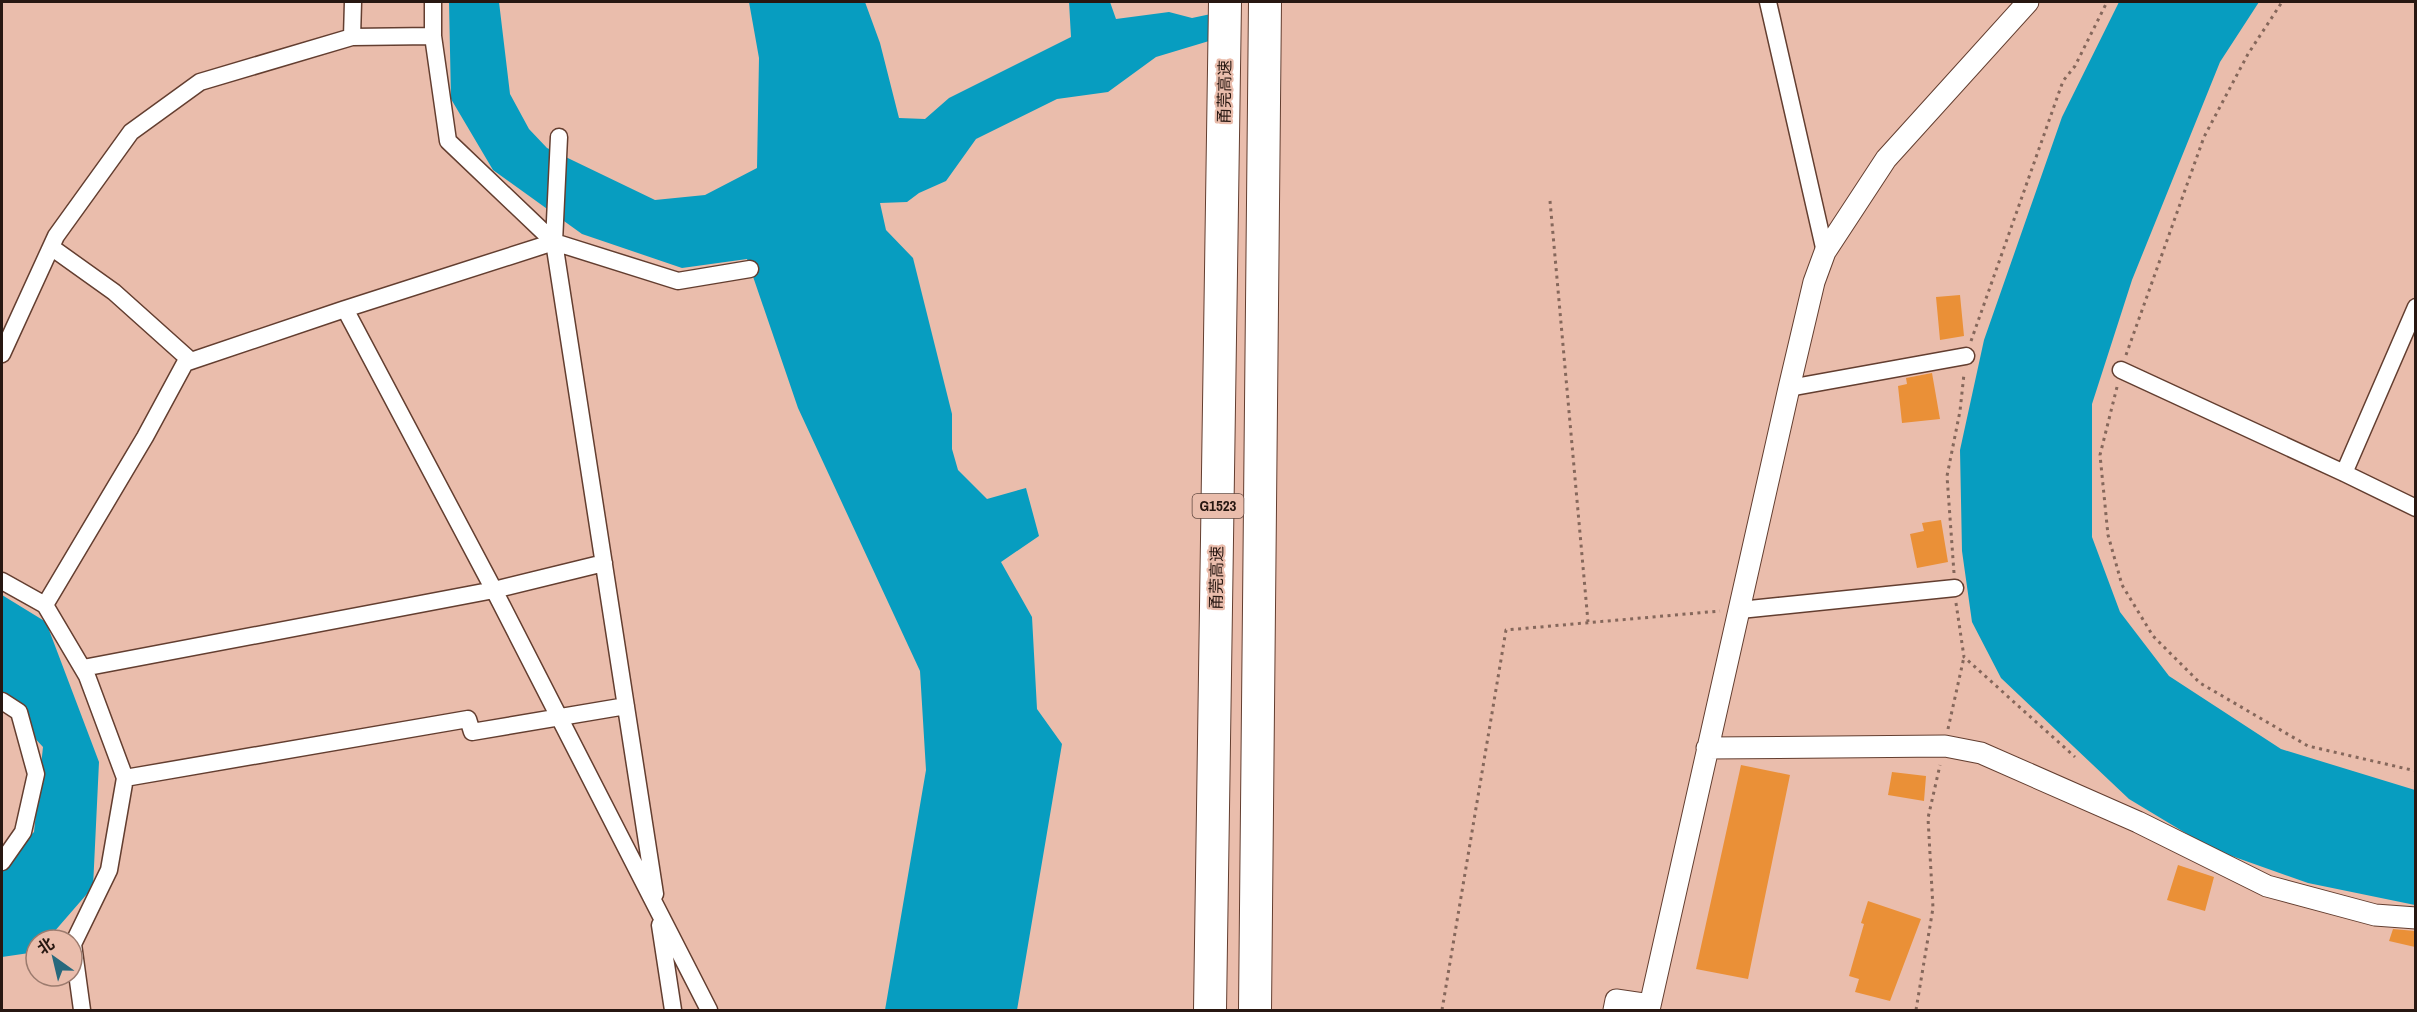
<svg xmlns="http://www.w3.org/2000/svg" width="2417" height="1012" font-family="'Archivo Narrow','Noto Sans SC',sans-serif">
<style>
.water{fill:#079dc0}
.building{fill:#ea9037}
.lines{fill:none;stroke-linecap:round;stroke-linejoin:round}
.minor-casing{stroke:#633e30;stroke-width:19}
.tertiary-casing{stroke:#633e30;stroke-width:23}
.motorway-casing{stroke:#633e30;stroke-width:34}
.path{stroke:#85675b;stroke-width:3;stroke-dasharray:3 4.5;stroke-linecap:butt}
.minor{stroke:#fff;stroke-width:16}
.tertiary{stroke:#fff;stroke-width:21}
.motorway{stroke:#fff;stroke-width:32}
.labels{text-anchor:middle;stroke-width:4.5;stroke-linejoin:round;paint-order:stroke}
.shield{fill:#eabdac;stroke:#624940;stroke-width:1.5}
.shield-label{font-size:15px;font-weight:bold;fill:#271711}
.street-label{font-size:16px;fill:#271711;stroke:#eabdac}
</style>
<rect width="100%" height="100%" fill="#eabdac"/>
<!-- water -->
<path class="water" d="M449 2H499L510 94 529 129 547 148 655 200 705 195 757 168 759 58 749 2H865L880 43 899 118 925 119 949 98 1071 37 1069 2H1110L1116 19 1169 12 1192 18 1225 11 1219 38 1156 57 1108 92 1057 99 976 139 946 181 919 193 907 202 880 203 886 230 913 258 952 414V449L958 470 987 499 1026 488 1039 536 1001 562 1032 617 1037 709 1062 744 1017 1010H885L926 770 920 671 798 408 747 259 682 268 582 234 493 170 451 99Z
M2119 2H2259L2220 62 2132 280 2092 404V537L2120 612 2169 676 2281 749 2415 790V905L2308 883 2212 849 2129 799 2001 678 1972 622 1962 551 1960 450 1984 340 2062 117Z
M2 595 46 622 99 762 93 887 47 940H36V952L2 957V863L34 832 43 747 2 703Z"/>
<!-- building -->
<path class="building" d="M1960 295 1964 336 1940 340 1936 297Z
M1932 373 1940 419 1902 423 1898 386 1907 384 1906 378Z
M1941 520 1948 562 1917 568 1910 534 1924 531 1922 523Z
M1741 765 1790 775 1748 979 1696 969Z
M1892 772 1926 776 1924 801 1888 795Z
M2178 865 2214 877 2205 911 2167 900Z
M1868 901 1921 919 1890 1001 1855 992 1859 979 1849 976 1864 924 1861 923Z
M2393 929 2415 931V947L2389 941Z"/>
<g class="lines">
<!-- minor casing -->
<g class="minor-casing">
<path id="minor" d="M1768 2 1825 252
M433 36V2
M352 37 353 2
M559 137 554 242 655 894
M51 247 114 292 191 361
M345 309 554 242
M2 354 56 236 131 132 200 82 352 37 433 36 448 141 554 242 678 281 750 269
M2121 370 2344 473 2416 508
M1789 388 1966 356
M2344 473 2416 307
M2 581 45 605 145 437 185 363 345 309 494 590 709 1010
M45 605 87 676 125 778
M1740 610 1955 588
M83 668 494 590 604 563
M2 701 19 712 36 774 23 832 2 862
M660 925 673 1010
M82 1010 73 944 109 870 125 778 468 719 472 732 626 706"/>
</g>
<!-- tertiary casing -->
<g class="tertiary-casing">
<path id="tertiary" d="M1707 748 1945 746 1981 753 2138 822 2267 886 2375 915 2416 918
M1614 1010 1616 1000 1650 1005
M1649 1010 1789 388 1814 282 1825 252 1886 159 2028 2"/>
</g>
<!-- motorway casing -->
<g class="motorway-casing">
<path id="motorway" d="M1210 1010 1225 2
M1255 1010 1265 2"/>
</g>
<!-- path -->
<path class="path" d="M1550 201 1588 622
M1971 341 2063 81 2075 66 2107 2
M2126 355 2204 137 2248 54 2282 2
M2117 387 2100 455 2108 535 2122 585 2153 636 2200 683 2308 746 2416 771
M1954 573 1947 476 1960 411 1964 374
M1956 603 1964 657 2075 757
M1948 729 1964 657
M1442 1010 1506 630 1720 611
M1916 1010 1933 908 1928 818 1940 765"/>
<!-- minor -->
<use href="#minor" class="minor"/>
<!-- tertiary -->
<use href="#tertiary" class="tertiary"/>
<!-- motorway -->
<use href="#motorway" class="motorway"/>
</g>
<g class="labels">
<!-- shield labels -->
<rect class="shield" x="1192.5" y="494" width="51" height="24" rx="4.5"/>
<g class="shield-label">
<text x="1218" y="511">G1523</text>
</g>
<!-- street labels -->
<g class="street-label">
<text transform="translate(1224 92) rotate(-89)" y="6">甬莞高速</text>
<text transform="translate(1216 578) rotate(-89)" y="6">甬莞高速</text>
</g>
</g>
<!-- border -->
<rect width="2417" height="1012" fill="none" stroke="#271711" stroke-width="6"/>
<!-- north arrow -->
<g transform="translate(54 958) rotate(326)"><circle r="28" fill="#eabdac" stroke="#9c7b6e" stroke-width="1.5"/>
<path d="M0-4.5L10 22L0 15L-10 22Z" fill="#28697d"/>
<text y="-9" font-size="16" font-weight="bold" text-anchor="middle" fill="#271711">北</text>
</g>
</svg>
